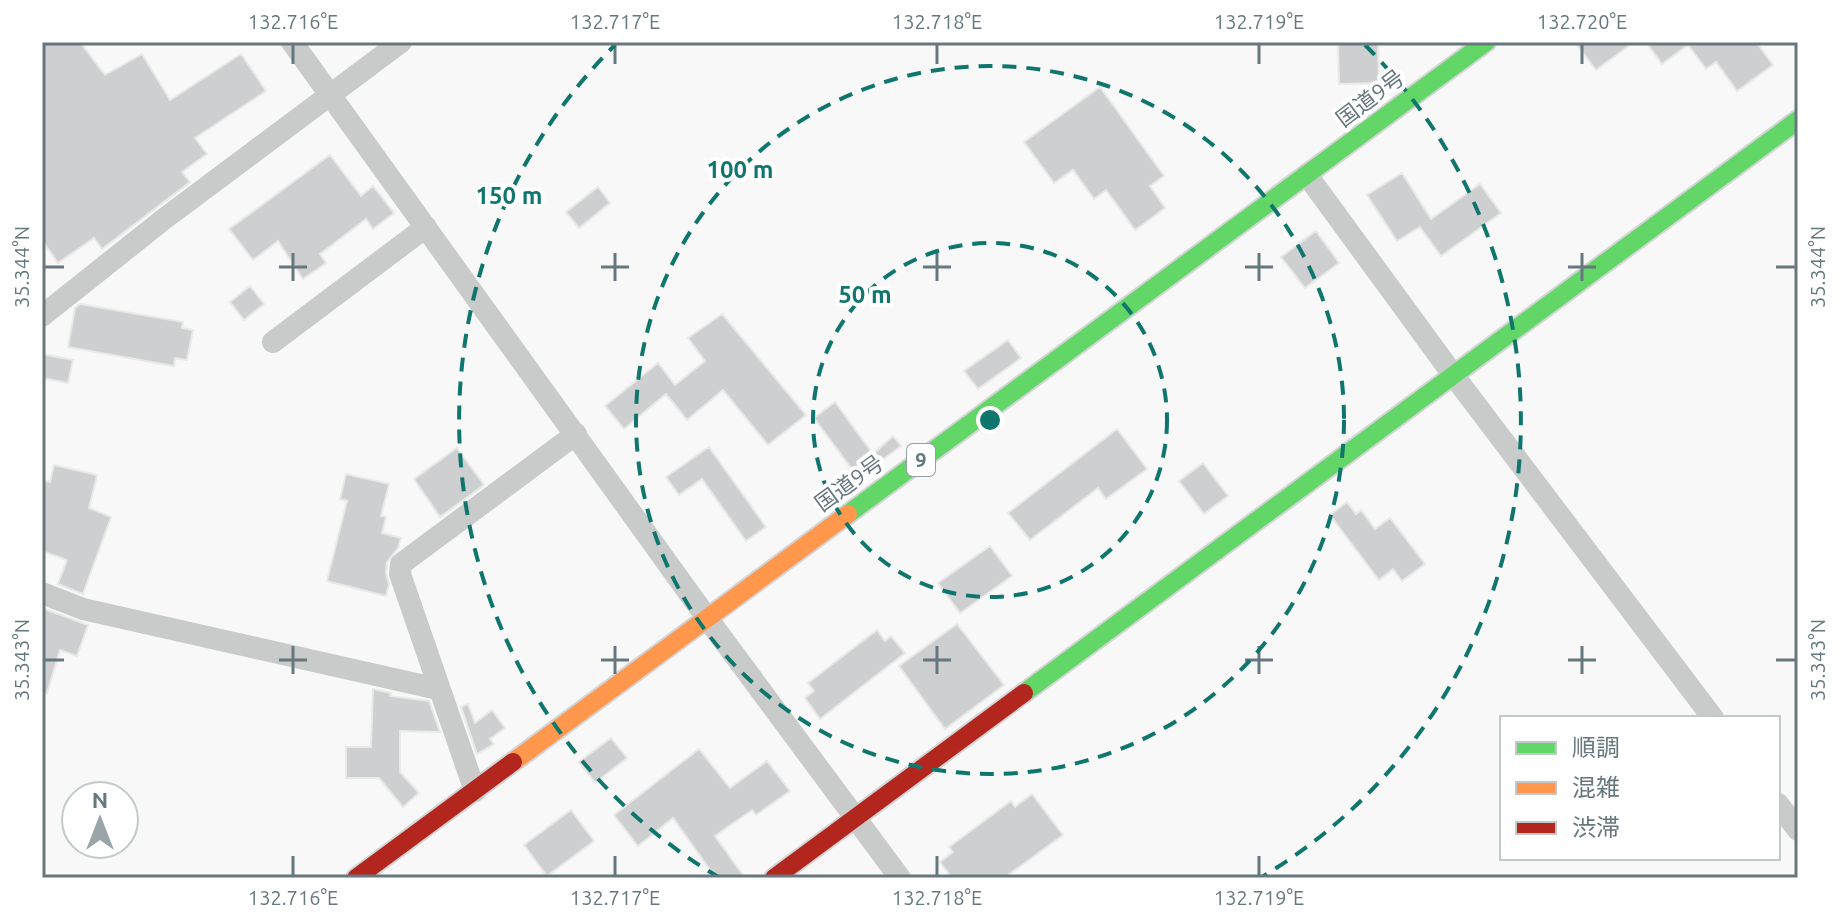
<svg xmlns="http://www.w3.org/2000/svg" width="1840" height="920" font-family="Ubuntu,'Noto Sans JP',sans-serif">
<style>
.building{fill:#cdcfd0;stroke:#e8e8e7;stroke-width:2}
.lines{fill:none;stroke-linecap:round;stroke-linejoin:round}
.fast-casing{stroke:#d3d4d5;stroke-width:22}
.slow-casing{stroke:#d3d4d5;stroke-width:22}
.jam-casing{stroke:#d3d4d5;stroke-width:22}
.street{stroke:#c9cbcb;stroke-width:22}
.fast{stroke:#63d668;stroke-width:18}
.slow{stroke:#ff974d;stroke-width:18}
.jam{stroke:#b3261e;stroke-width:18}
.ticks{fill:none;stroke:#66787e;stroke-width:3}
.ring{fill:none;stroke:#0f766e;stroke-width:4;stroke-dasharray:14 10}
.labels{text-anchor:middle;stroke-width:8;stroke-linejoin:round;paint-order:stroke}
.shield{fill:#fff;stroke:#94a0a5;stroke-width:2}
.shield-label{font-size:20px;font-weight:bold;fill:#66787e}
.street-label{font-size:22px;fill:#66787e;stroke:#fff}
.centre{fill:#0f766e;stroke:#fff;stroke-width:4}
.ring-label{font-size:24px;text-anchor:middle;font-weight:bold;fill:#0f766e;stroke:#fff;stroke-width:8;stroke-linejoin:round;paint-order:stroke}
.neatline{fill:none;stroke:#66787e;stroke-width:3}
.ticks-label{font-size:20px;text-anchor:middle;fill:#66787e}
</style>
<rect width="100%" height="100%" fill="#f8f8f8"/>
<!-- building -->
<path class="building" d="M42 42H80L105 75 142 54 170 100 241 54 266 91 195 138 207 154 182 172 190 182 102 249 94 238 58 263 42 240Z
M1338 42H1378L1379 83 1339 84Z
M1575 42H1634L1596 70Z
M1646 42H1756L1773 65 1737 91 1716 62 1706 69 1688 45 1662 64Z
M1100 87 1164 176 1150 186 1165 208 1135 230 1106 190 1094 199 1073 170 1054 183 1024 142Z
M330 155 361 196 373 186 394 213 373 229 366 219 320 254 326 263 303 279 278 241 253 260 229 229Z
M1402 173 1431 219 1480 184 1501 213 1441 256 1420 227 1397 241 1367 195Z
M598 187 610 203 579 228 566 212Z
M1316 231 1339 263 1305 288 1281 257Z
M250 286 264 304 244 320 230 302Z
M80 304 183 322 182 328 193 330 187 360 175 358 174 366 68 347 75 308Z
M722 314 806 415 768 445 723 390 687 420 666 394 624 429 605 406 658 363 675 385 705 361 688 338Z
M1008 340 1021 358 978 389 964 371Z
M42 354 73 360 68 383 42 378Z
M835 402 873 454 893 436 901 446 840 491 837 488 851 474 848 471 851 468 814 418Z
M1117 429 1147 469 1106 499 1098 488 1030 540 1008 513Z
M709 447 766 527 746 541 702 479 679 495 666 477Z
M457 448 484 485 440 517 414 479Z
M1203 463 1228 496 1204 514 1179 481Z
M54 465 97 475 89 508 111 517 83 594 58 584 67 560 42 551V480L50 482Z
M346 474 389 484 381 516 386 517 382 533 401 538 398 548 387 562 386 573 389 585 386 596 327 581 347 501 340 499Z
M1347 502 1356 514 1361 510 1375 529 1390 518 1425 564 1402 581 1393 569 1379 580 1330 515Z
M990 546 1012 576 960 613 938 583Z
M42 608 88 625 77 656 60 650 47 693 42 692Z
M957 624 1004 685 945 729 899 666Z
M877 630 885 641 891 636 905 653 820 719 805 698 814 691 808 683Z
M373 689 391 693 390 696 429 701 440 732 400 731V772L419 793 403 807 379 778H346V747H371Z
M468 704 475 723 492 710 505 728 490 739 494 744 477 754 461 707Z
M611 738 627 758 595 783 579 762Z
M699 749 730 788 767 761 790 791 756 815 752 810 715 836 745 878H716L673 818 638 846 614 815Z
M1032 794 1063 835 1004 878H952L940 862 953 852 949 847 1011 801 1015 807Z
M571 810 594 841 547 876 524 845Z"/>
<g class="lines">
<!-- fast casing -->
<g class="fast-casing">
<path id="fast" d="M848 514 1486 42
M1024 693 1798 120"/>
</g>
<!-- slow casing -->
<g class="slow-casing">
<path id="slow" d="M513 762 848 514"/>
</g>
<!-- jam casing -->
<g class="jam-casing">
<path id="jam" d="M356 878 513 762
M774 878 1024 693"/>
</g>
<!-- street -->
<path class="street" d="M292 42 707 618 900 878
M1307 175 1454 376 1713 718
M42 316 164 219 401 42
M273 342 426 227
M42 593 83 609 438 689
M475 791 400 574 401 564 576 434
M1778 804 1798 830"/>
<!-- fast -->
<use href="#fast" class="fast"/>
<!-- slow -->
<use href="#slow" class="slow"/>
<!-- jam -->
<use href="#jam" class="jam"/>
</g>
<!-- ticks -->
<path class="ticks" d="M293 44V64M615 44V64M937 44V64M1259 44V64M1582 44V64M293 253V281M615 253V281M937 253V281M1259 253V281M1582 253V281M44 267H64M279 267H307M601 267H629M923 267H951M1245 267H1273M1568 267H1596M1776 267H1796M293 646V674M615 646V674M937 646V674M1259 646V674M1582 646V674M44 660H64M279 660H307M601 660H629M923 660H951M1245 660H1273M1568 660H1596M1776 660H1796M293 856V876M615 856V876M937 856V876M1259 856V876"/>
<!-- distance rings -->
<g class="ring">
<circle cx="990" cy="420" r="177"/>
<circle cx="990" cy="420" r="354"/>
<path d="M720 878A531 531 0 0 1 615 45M1365 45A531 531 0 0 1 1260 878"/>
</g>
<g class="labels">
<!-- shield labels -->
<rect class="shield" x="907" y="444" width="28" height="32" rx="6"/>
<g class="shield-label">
<text x="921" y="467">9</text>
</g>
<!-- street labels -->
<g class="street-label">
<text transform="translate(1370 98) rotate(-37)" y="8">国道9号</text>
<text transform="translate(849 483) rotate(-36)" y="8">国道9号</text>
</g>
</g>
<circle cx="990" cy="420" r="12" class="centre"/>
<g class="ring-label">
<text x="740" y="178">100 m</text>
<text x="509" y="204">150 m</text>
<text x="865" y="303">50 m</text>
</g>
<!-- border -->
<rect width="1840" height="920" fill="none" stroke="#ffffff" stroke-width="88"/>
<!-- legend -->
<rect x="1500" y="716" width="280" height="144" fill="#ffffff" stroke="#c2c9cb" stroke-width="2"/>
<rect x="1516" y="742" width="40" height="12" fill="#63d668" stroke="#c2c9cb" stroke-width="2"/>
<text x="1572" y="756" font-size="24" fill="#66787e">順調</text>
<rect x="1516" y="782" width="40" height="12" fill="#ff974d" stroke="#c2c9cb" stroke-width="2"/>
<text x="1572" y="796" font-size="24" fill="#66787e">混雑</text>
<rect x="1516" y="822" width="40" height="12" fill="#b3261e" stroke="#c2c9cb" stroke-width="2"/>
<text x="1572" y="836" font-size="24" fill="#66787e">渋滞</text>
<!-- north arrow -->
<g transform="translate(100 820)"><circle r="38" fill="#ffffff" stroke="#c2c9cb" stroke-width="2"/>
<path d="M0-6L14 30L0 20L-14 30Z" fill="#99a5a9"/>
<text y="-12" font-size="22" font-weight="bold" text-anchor="middle" fill="#66787e">N</text>
</g>
<rect x="44" y="44" width="1752" height="832" class="neatline"/>
<g class="ticks-label">
<text x="293" y="29">132.716°E</text>
<text x="615" y="29">132.717°E</text>
<text x="937" y="29">132.718°E</text>
<text x="1259" y="29">132.719°E</text>
<text x="1582" y="29">132.720°E</text>
<text transform="translate(22 267) rotate(-90)" y="7">35.344°N</text>
<text transform="translate(1818 267) rotate(-90)" y="7">35.344°N</text>
<text transform="translate(22 660) rotate(-90)" y="7">35.343°N</text>
<text transform="translate(1818 660) rotate(-90)" y="7">35.343°N</text>
<text x="293" y="905">132.716°E</text>
<text x="615" y="905">132.717°E</text>
<text x="937" y="905">132.718°E</text>
<text x="1259" y="905">132.719°E</text>
</g>
</svg>
